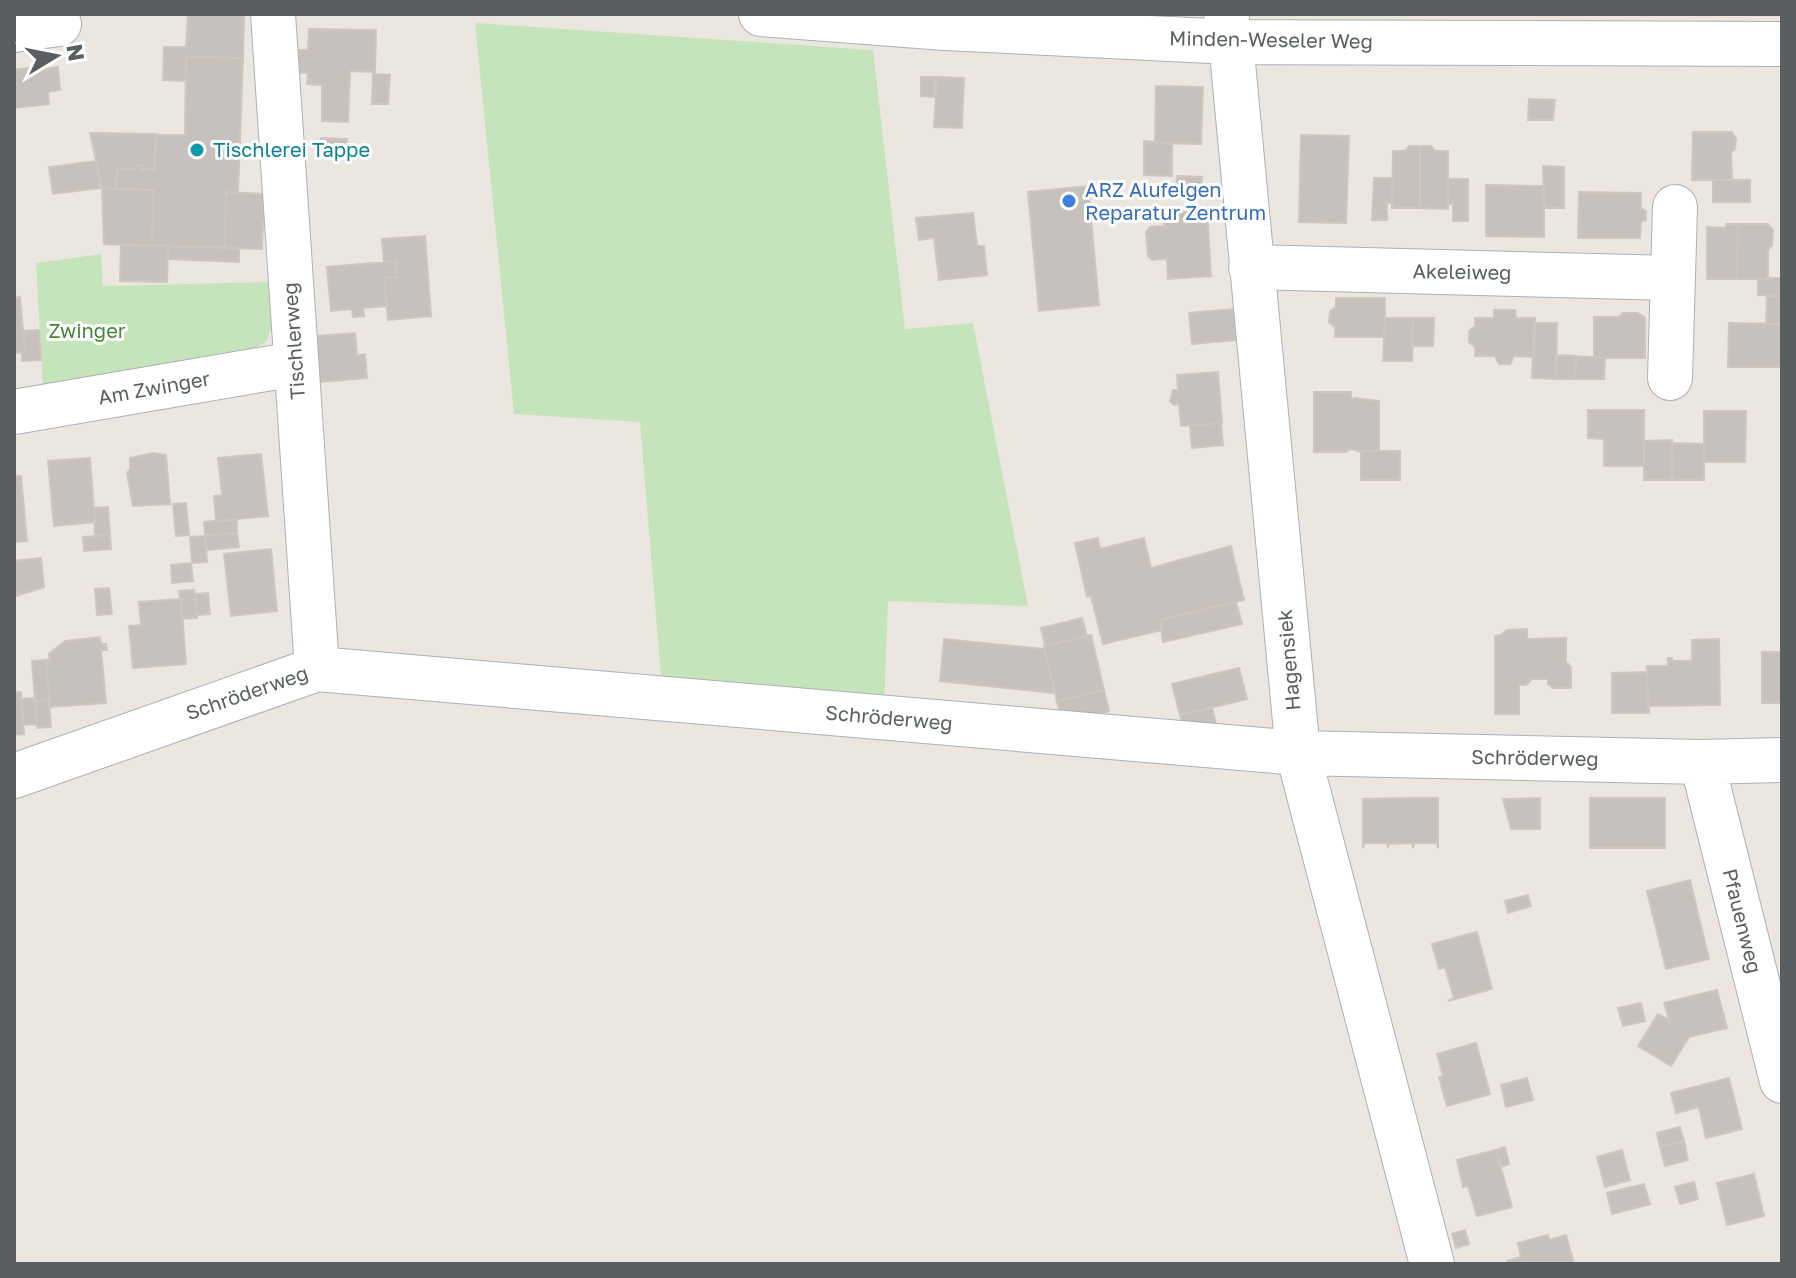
<svg xmlns="http://www.w3.org/2000/svg" width="1796" height="1278" font-family="'Golos Text',sans-serif">
<style>
.green{fill:#c6e4bc}
.building{fill:#c7c1bd;stroke:#d0c6be;stroke-width:2}
.lines{fill:none;stroke-linecap:round;stroke-linejoin:round}
.minor-casing{stroke:#acb1b3;stroke-width:46}
.minor{stroke:#fff;stroke-width:44}
.culture-dot{fill:#0f9aa8;stroke:#fff;stroke-width:3}
.shop-dot{fill:#3f7fe0;stroke:#fff;stroke-width:3}
.labels{text-anchor:middle;stroke-width:6;stroke-linejoin:round;paint-order:stroke}
.street-label{font-size:20px;fill:#595f61;stroke:#fff}
.culture-label{font-size:20px;fill:#0d838f;stroke:#fff;text-anchor:start}
.shop-label{font-size:20px;fill:#366cbe;stroke:#fff;text-anchor:start}
.park-label{font-size:20px;fill:#458435;stroke:#fff}
</style>
<rect width="100%" height="100%" fill="#ece6e0"/>
<!-- green -->
<path class="green" d="M475 23 873 50 905 329 973 323 1028 606 888 601 884 712 662 688 640 422 514 414Z
M101 254 103 286 271 282 274 321 267 341 251 351 43 387 36 263Z"/>
<!-- building -->
<path class="building" d="M188 14H244L243 58 186 57V81L163 80 164 47H186Z
M309 29 376 30 375 72 350 71 348 122 322 121V85L307 84 308 73 298 72 299 50H308Z
M186 57 243 58 238 193 226 192 225 248 152 246 153 190 116 189 117 168 135 169 136 165H142L141 169H155L156 135H185Z
M45 66V69L58 67 60 90 48 92 49 104 14 108V70Z
M373 74 390 75 388 104H372Z
M921 77H935L934 97 921 96Z
M937 77 964 78 962 128 934 127Z
M1156 86 1203 87 1201 144 1155 143Z
M1529 99 1555 100 1553 120H1528Z
M1693 132H1732L1736 139 1735 149 1731 152 1732 180H1692Z
M90 133 156 134 154 170 141 169 142 165H136L135 169 117 168 116 189 102 188Z
M1301 135 1349 136 1346 223 1299 222Z
M321 138 347 139V153L321 152Z
M1144 141 1172 144V176L1144 175Z
M1409 146H1420V208H1392L1393 151H1405Z
M1420 146H1431L1435 151H1448V209L1420 208Z
M96 161 101 188 53 194 49 167Z
M1543 166 1564 167V208H1544Z
M1177 176 1202 177 1201 196 1176 195Z
M1374 178H1392V203H1387V220H1372Z
M1448 179H1468V221H1453V204H1448Z
M1713 180H1750V202H1713Z
M1486 185 1544 186V237L1486 236Z
M1088 186 1099 305 1039 311 1028 192Z
M102 188 153 190 152 246 104 244Z
M226 192 264 194 262 249 225 248Z
M1579 192 1641 193V208L1646 211V220L1641 222 1640 238H1578Z
M1207 210 1211 276 1168 279 1167 259 1152 260 1148 256 1146 232 1150 227 1164 226 1163 213Z
M973 213 977 246H984L987 275 939 280 934 238 919 240 916 218Z
M1726 224H1738L1737 279H1707V227L1726 228Z
M1738 224H1768L1773 230 1772 245 1768 250V279H1737Z
M425 236 431 316 388 320 384 278 397 277 396 261 384 262 382 239Z
M121 245 168 246 167 282 120 281Z
M168 246 239 248V262L168 259Z
M396 261 397 277 384 278 387 306 363 308 364 316 353 317 352 309 331 311 327 267Z
M1767 278H1782V296L1758 295V280Z
M1767 296H1782V324H1766Z
M20 297 25 352 14 353V298Z
M1336 298H1385V337H1335V327L1329 322 1330 311 1336 307Z
M1234 309 1236 340 1192 344 1189 313Z
M1494 310H1515L1516 318H1535L1534 357 1514 356 1510 364H1499L1495 356H1475V347L1469 342V331L1475 326V318H1494Z
M1623 313H1637L1645 317V358H1594V317H1619Z
M1385 318H1413L1412 361H1383Z
M1413 318H1434L1433 346H1412Z
M1534 323H1557L1556 379 1532 378Z
M1729 323 1782 324V367H1728Z
M39 330 41 360 22 361V353L25 352 23 331Z
M355 333 357 355 365 354 367 378 320 382 317 336Z
M1557 355 1576 356 1575 379H1556Z
M1576 356 1605 358 1604 379H1575Z
M1218 372 1222 423 1181 426 1179 404 1174 405 1170 401 1173 390H1178L1177 375Z
M1314 392H1351V401L1354 398 1379 401V451L1361 452 1350 449 1346 452H1314Z
M1588 410H1644V466H1604V439L1588 438Z
M1704 411H1746L1745 462H1704Z
M1221 423 1223 445 1192 448 1190 426Z
M1672 440 1671 480H1644V441Z
M1672 443 1704 444V480H1673Z
M1361 451H1400V480H1361Z
M153 453 166 455 170 504 133 506 127 473 130 469V458Z
M261 454 268 516 216 521 214 496 222 495 218 458Z
M90 458 95 522 54 526 48 461Z
M14 476H21L27 541 14 542Z
M186 503 189 535 176 536 173 504Z
M108 507 110 535 95 536 94 508Z
M237 519V533L205 535 204 522Z
M237 533 239 547 207 550 205 536Z
M110 535 111 549 84 551 83 537Z
M205 536 207 562 192 563 190 537Z
M1098 538 1100 549 1144 538 1151 568 1231 546 1244 600 1160 620 1162 630 1103 644 1091 596 1087 597 1075 543Z
M271 549 277 611 231 616 224 554Z
M41 558 44 587 16 596 14 561Z
M191 563 193 581 172 583 171 565Z
M109 588 112 614 97 615 95 589Z
M194 590 197 618 182 619 179 591Z
M208 593 210 614 197 615 195 594Z
M181 599 186 664 133 668 129 626 141 625 139 602Z
M1236 602 1242 624 1163 642 1160 620Z
M1082 618 1087 636 1045 646 1041 628Z
M1527 629V639L1566 638V662L1571 667V688H1553L1548 684V679H1532L1526 685H1519V714H1495V636L1501 635 1507 630Z
M1091 635 1104 690 1057 701 1044 646Z
M100 637 101 644H106L107 650H101L106 703 50 707 46 660H50L49 654 65 641Z
M944 639 1044 649 1055 693 940 681Z
M1719 639 1720 705 1647 706V666H1668V658H1672V661H1692V640Z
M1762 652H1782V703H1762Z
M46 660 49 700 35 701 32 661Z
M1239 668 1247 699 1180 715 1172 684Z
M1647 672 1649 713H1612V673Z
M1104 690 1109 711 1062 723 1057 701Z
M14 692H21L24 734 14 735Z
M35 698 37 724 23 725 21 699Z
M49 700 51 727 37 728 35 701Z
M1212 708 1216 724 1183 732 1180 715Z
M1408 798H1438V848L1437 843H1414L1413 848V843L1388 844V848L1387 843H1365L1363 848V799Z
M1540 798V829H1511L1503 799Z
M1590 798H1665V848H1590Z
M1690 880 1709 959 1666 969 1647 891Z
M1528 895 1531 906 1508 913 1505 901Z
M1477 932 1492 989 1448 1001 1454 998 1445 967 1439 969 1432 944Z
M1717 990 1727 1028 1689 1037 1671 1066 1638 1046 1658 1014 1669 1020 1664 1003Z
M1641 1003 1645 1021 1623 1026 1618 1008Z
M1476 1043 1490 1094 1447 1106 1439 1077 1443 1076 1437 1054Z
M1527 1078 1533 1100 1506 1107 1501 1085Z
M1729 1078 1742 1129 1706 1138 1699 1107 1676 1113 1671 1093Z
M1680 1127 1684 1141 1660 1147 1657 1133Z
M1684 1141 1688 1160 1665 1166 1660 1147Z
M1505 1147 1509 1164 1501 1167 1496 1150Z
M1496 1150 1512 1207 1477 1216 1468 1186 1463 1187 1457 1160Z
M1622 1150 1630 1180 1605 1187 1597 1157Z
M1754 1174 1764 1216 1727 1225 1717 1183Z
M1694 1182 1698 1199 1680 1204 1675 1187Z
M1644 1184 1650 1204 1612 1214 1607 1193Z
M1465 1230 1469 1244 1456 1248 1452 1234Z
M1548 1235 1549 1240 1566 1235 1574 1264H1508L1507 1261 1521 1257 1518 1243Z"/>
<g class="lines">
<!-- minor casing -->
<g class="minor-casing">
<path id="minor" d="M273 14 317 669
M761 14 945 28 1231 42 1782 44
M1226 14 1231 42 1298 753 1432 1264
M14 30 59 24
M1251 267 1672 278
M1670 378 1675 207
M14 412 295 364
M1702 762 1782 1081
M14 776 317 669 1298 753 1702 762 1782 760"/>
</g>
<!-- minor -->
<use href="#minor" class="minor"/>
</g>
<!-- markers -->
<circle class="culture-dot" cx="197" cy="150" r="8"/>
<circle class="shop-dot" cx="1069" cy="201" r="8"/>
<g class="labels">
<!-- street labels -->
<g class="street-label">
<text transform="translate(1271 40) rotate(1)" y="7">Minden-Weseler Weg</text>
<text transform="translate(1462 272) rotate(1)" y="7">Akeleiweg</text>
<text transform="translate(294 341) rotate(-94)" y="7">Tischlerweg</text>
<text transform="translate(154 388) rotate(-10)" y="7">Am Zwinger</text>
<text transform="translate(1289 660) rotate(-95)" y="7">Hagensiek</text>
<text transform="translate(247 693) rotate(-19)" y="7">Schröderweg</text>
<text transform="translate(889 718) rotate(5)" y="7">Schröderweg</text>
<text transform="translate(1535 758) rotate(1)" y="7">Schröderweg</text>
<text transform="translate(1742 921) rotate(76)" y="7">Pfauenweg</text>
</g>
<!-- culture labels -->
<g class="culture-label">
<text x="213" y="157">Tischlerei Tappe</text>
</g>
<!-- shop labels -->
<g class="shop-label">
<text x="1085" y="197">ARZ Alufelgen<tspan x="1085" dy="23">Reparatur Zentrum</tspan></text>
</g>
<!-- park labels -->
<g class="park-label">
<text x="87" y="338">Zwinger</text>
</g>
</g>
<!-- border -->
<rect width="1796" height="1278" fill="none" stroke="#595f61" stroke-width="32"/>
<!-- north arrow -->
<g transform="translate(56 56) rotate(80)" stroke="#ffffff" stroke-width="6" paint-order="stroke">
<path d="M0-6L14 30L0 20L-14 30Z" fill="#595f61"/>
<text y="-12" font-size="22" font-weight="bold" text-anchor="middle" fill="#595f61">N</text>
</g>
</svg>
